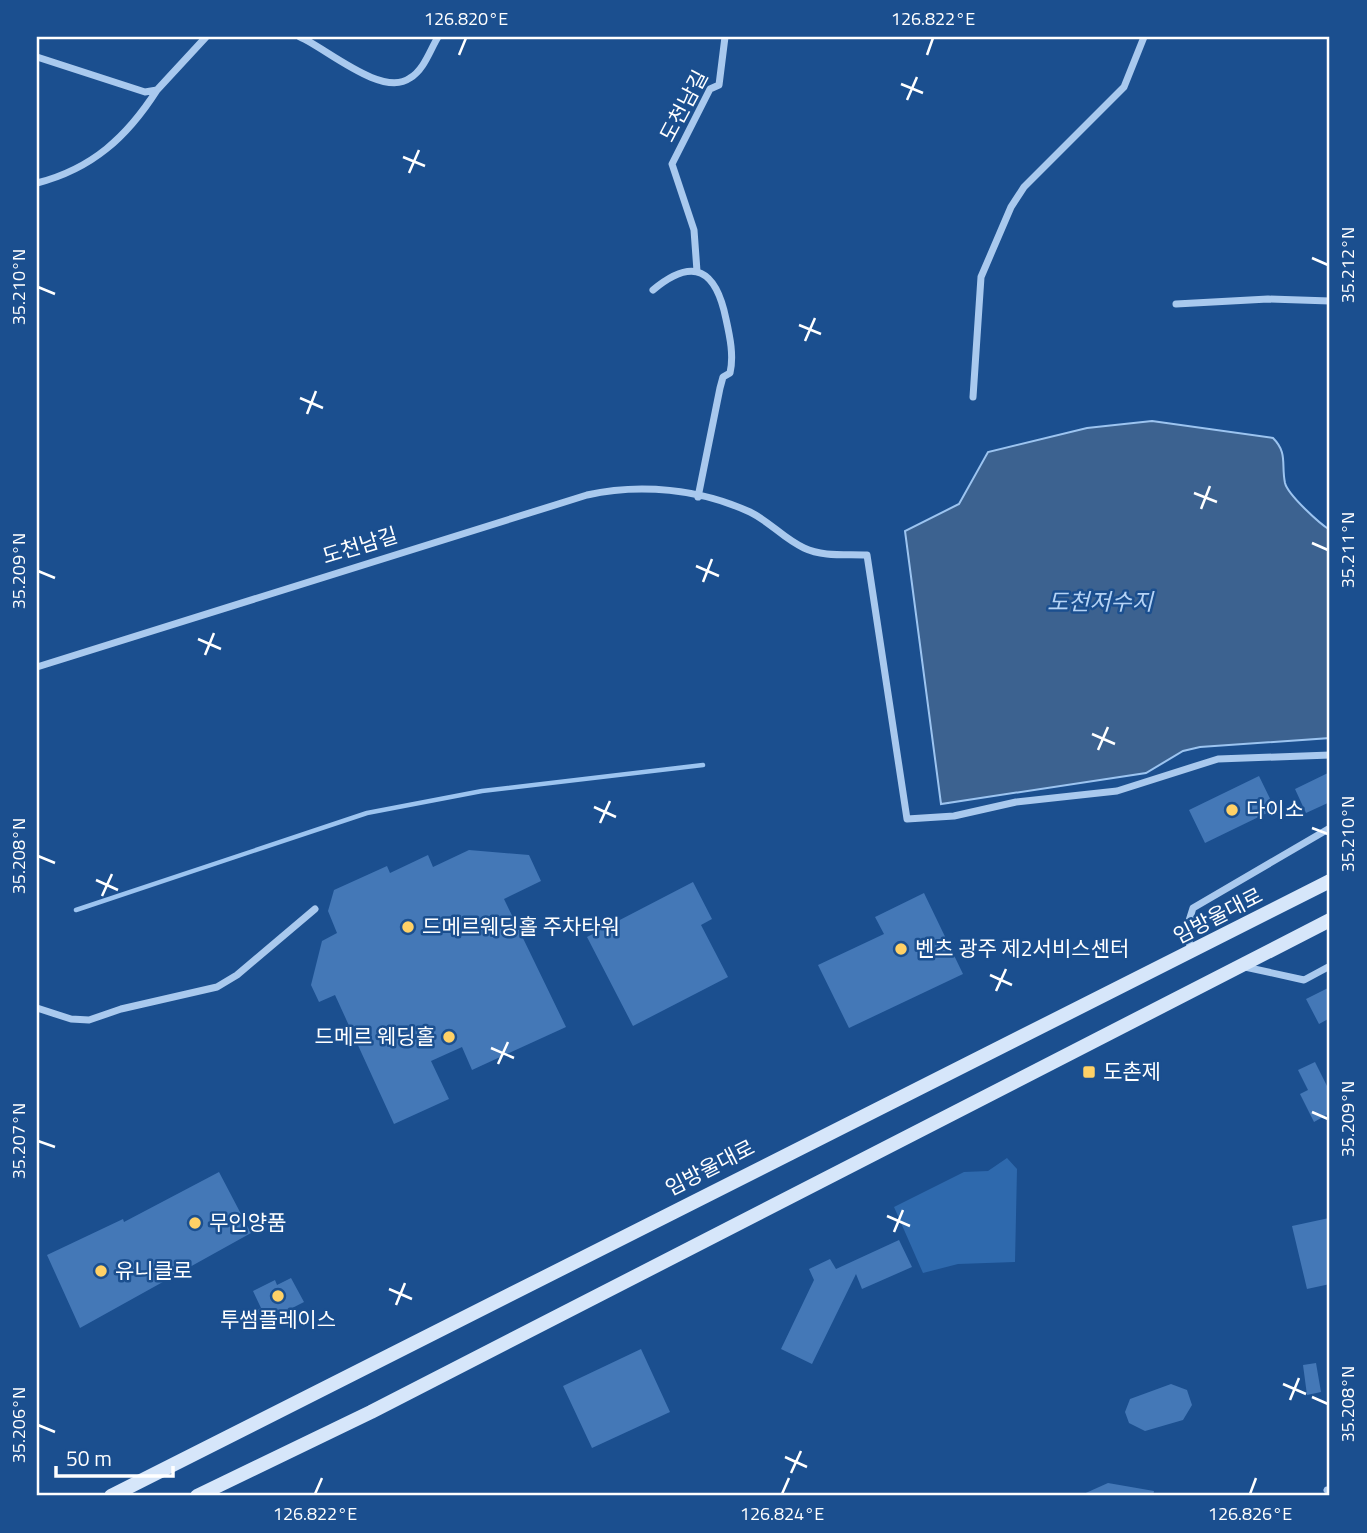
<svg xmlns="http://www.w3.org/2000/svg" width="1367" height="1533" font-family="'Titillium Web','Noto Sans KR',sans-serif">
<style>
.green{fill:#2e69ad}
.water{fill:#3c6290;stroke:#9cc4f0;stroke-width:2}
.lines{fill:none;stroke-linecap:round;stroke-linejoin:round}
.stream{stroke:#9cc4f0;stroke-width:4.5}
.building{fill:#4478b7}
.minor{stroke:#a9c9ee;stroke-width:7}
.secondary{stroke:#d6e6fa;stroke-width:14}
.ticks{fill:none;stroke:#fff;stroke-width:2.5}
.poi-dot{fill:#ffd166;stroke:#1b4f8f;stroke-width:2.5}
.labels{text-anchor:middle;stroke-width:5;stroke-linejoin:round;paint-order:stroke}
.street-label{font-size:21px;fill:#fff;stroke:#1b4f8f}
.poi-label{font-size:21px;fill:#fff;stroke:#1b4f8f;text-anchor:start}
.water-label{font-size:23px;font-style:italic;fill:#b5d3f5;stroke:#1b4f8f}
.neatline{fill:none;stroke:#fff;stroke-width:2.5}
.ticks-label{font-size:18px;text-anchor:middle;fill:#fff}
</style>
<rect width="100%" height="100%" fill="#1b4f8f"/>
<!-- green -->
<path class="green" d="M1007 1158 1017 1169 1015 1262 958 1264 923 1273 894 1207 964 1172 988 1171Z"/>
<!-- water -->
<path class="water" d="M1152 421 1273 438C1288 453 1281 464 1285 483 1288 495 1320 524 1330 530V738L1200 747 1183 751 1146 773 941 804 905 531 959 504 988 452 1087 428Z"/>
<g class="lines">
<!-- stream -->
<path class="stream" d="M76 910 367 813 482 791 703 765"/>
</g>
<!-- building -->
<path class="building" d="M1330 772V802L1306 813 1295 789Z
M1259 776 1275 809 1205 843 1189 810Z
M469 850 529 855 541 881 504 899 566 1027 472 1070 462 1047 431 1061 449 1099 394 1124 335 995 319 1002 311 985 322 941 337 933 328 911 334 890 387 866 390 873 428 855 433 867Z
M693 882 712 919 701 925 728 977 633 1026 587 937Z
M924 893 963 974 849 1028 818 965 884 934 875 917Z
M1330 987V1018L1319 1024 1306 999Z
M1315 1062 1330 1092V1113L1314 1122 1300 1094 1308 1090 1298 1070Z
M219 1172 251 1233 80 1328 47 1255 123 1219 124 1222Z
M1329 1218 1330 1284 1307 1289 1292 1226Z
M899 1240 912 1267 862 1289 856 1274 812 1364 781 1349 814 1280 809 1269 830 1259 836 1269Z
M291 1278 304 1302 263 1323 257 1310 261 1308 253 1291 275 1280 277 1285Z
M641 1349 670 1412 592 1448 563 1386Z
M1316 1363 1321 1392 1307 1395 1303 1365Z
M1171 1384 1187 1390 1192 1405 1183 1420 1145 1431 1129 1423 1125 1412 1130 1399Z
M1108 1483 1154 1491 1153 1496H1079Z"/>
<g class="lines">
<!-- minor -->
<path class="minor" d="M300 37C326 48 382 98 410 78 424 70 430 50 438 37
M37 57 145 92 157 90 206 37
M37 183C92 169 127 137 157 90
M697 271 694 230 672 164 710 89 719 85 725 37
M653 290C694 256 716 270 726 319 730 337 734 356 730 373L723 377 720 388 698 497
M1176 304 1268 299 1330 301
M973 397 981 277 1011 207 1024 187 1124 87 1144 37
M37 667 587 495C640 483 700 489 750 512 769 521 784 539 804 548 823 557 846 554 867 555L907 819 954 816 1016 802 1117 791 1218 759 1330 755
M1191 954 1187 927 1193 908 1330 828
M1245 967 1304 980 1330 966
M37 1008 71 1019 89 1020 121 1009 217 987 237 975 315 909
M1327 1490 1330 1491"/>
<!-- secondary -->
<path class="secondary" d="M111 1496 1330 881
M197 1496 371 1412 1330 920"/>
</g>
<!-- ticks -->
<path class="ticks" d="M459 55 466 38M927 55 933 38M901 84 923 93M907 100 917 77M403 157 425 166M409 173 419 150M1312 258 1328 265M38 287 55 294M799 325 821 334M805 341 815 318M300 398 323 408M307 414 316 391M1194 493 1217 502M1201 509 1210 486M1312 543 1328 550M696 566 719 576M38 571 55 578M703 582 712 559M198 639 221 649M205 655 214 633M1092 734 1115 744M1098 750 1108 727M594 807 616 817M600 823 610 801M1312 828 1328 834M38 856 55 863M96 880 118 890M102 896 112 874M990 975 1012 985M996 991 1006 969M491 1048 514 1058M498 1064 508 1042M1312 1112 1328 1119M38 1141 55 1147M887 1216 910 1226M894 1232 903 1210M389 1289 412 1299M396 1305 405 1283M1283 1384 1306 1394M1312 1397 1328 1404M1290 1400 1299 1378M38 1425 55 1432M785 1457 807 1467M791 1473 801 1451M315 1494 322 1478M782 1494 789 1478M1250 1494 1256 1478"/>
<!-- markers -->
<g class="poi-dot">
<circle cx="1232" cy="810" r="7"/>
<circle cx="408" cy="927" r="7"/>
<circle cx="901" cy="949" r="7"/>
<circle cx="449" cy="1037" r="7"/>
<rect x="1082" y="1065" width="14" height="14" rx="3.5"/>
<circle cx="195" cy="1223" r="7"/>
<circle cx="101" cy="1271" r="7"/>
<circle cx="278" cy="1296" r="7"/>
</g>
<g class="labels">
<!-- street labels -->
<g class="street-label">
<text transform="translate(684 106) rotate(-62)" y="7">도천남길</text>
<text transform="translate(360 546) rotate(-17)" y="7">도천남길</text>
<text transform="translate(1218 916) rotate(-27)" y="7">임방울대로</text>
<text transform="translate(710 1168) rotate(-27)" y="7">임방울대로</text>
</g>
<!-- poi labels -->
<g class="poi-label">
<text x="1246" y="817">다이소</text>
<text x="422" y="934">드메르웨딩홀 주차타워</text>
<text x="915" y="956">벤츠 광주 제2서비스센터</text>
<text x="435" y="1044" text-anchor="end">드메르 웨딩홀</text>
<text x="1103" y="1079">도촌제</text>
<text x="209" y="1230">무인양품</text>
<text x="115" y="1278">유니클로</text>
<text x="278" y="1327" text-anchor="middle">투썸플레이스</text>
</g>
<!-- water labels -->
<g class="water-label">
<text x="1100" y="610">도천저수지</text>
</g>
</g>
<!-- border -->
<rect width="1367" height="1533" fill="none" stroke="#1b4f8f" stroke-width="77"/>
<!-- scale -->
<path d="M56 1466v10h117v-10" fill="none" stroke="#ffffff" stroke-width="3.5"/>
<text x="66" y="1466" font-size="21" fill="#ffffff" stroke="#1b4f8f" stroke-width="5" paint-order="stroke">50 m</text>
<rect x="38" y="38" width="1290" height="1456" class="neatline"/>
<g class="ticks-label">
<text x="466" y="25">126.820°E</text>
<text x="933" y="25">126.822°E</text>
<text transform="translate(1348 265) rotate(-90)" y="6">35.212°N</text>
<text transform="translate(19 287) rotate(-90)" y="6">35.210°N</text>
<text transform="translate(1348 550) rotate(-90)" y="6">35.211°N</text>
<text transform="translate(19 571) rotate(-90)" y="6">35.209°N</text>
<text transform="translate(1348 834) rotate(-90)" y="6">35.210°N</text>
<text transform="translate(19 856) rotate(-90)" y="6">35.208°N</text>
<text transform="translate(1348 1119) rotate(-90)" y="6">35.209°N</text>
<text transform="translate(19 1141) rotate(-90)" y="6">35.207°N</text>
<text transform="translate(1348 1404) rotate(-90)" y="6">35.208°N</text>
<text transform="translate(19 1425) rotate(-90)" y="6">35.206°N</text>
<text x="315" y="1520">126.822°E</text>
<text x="782" y="1520">126.824°E</text>
<text x="1250" y="1520">126.826°E</text>
</g>
</svg>
